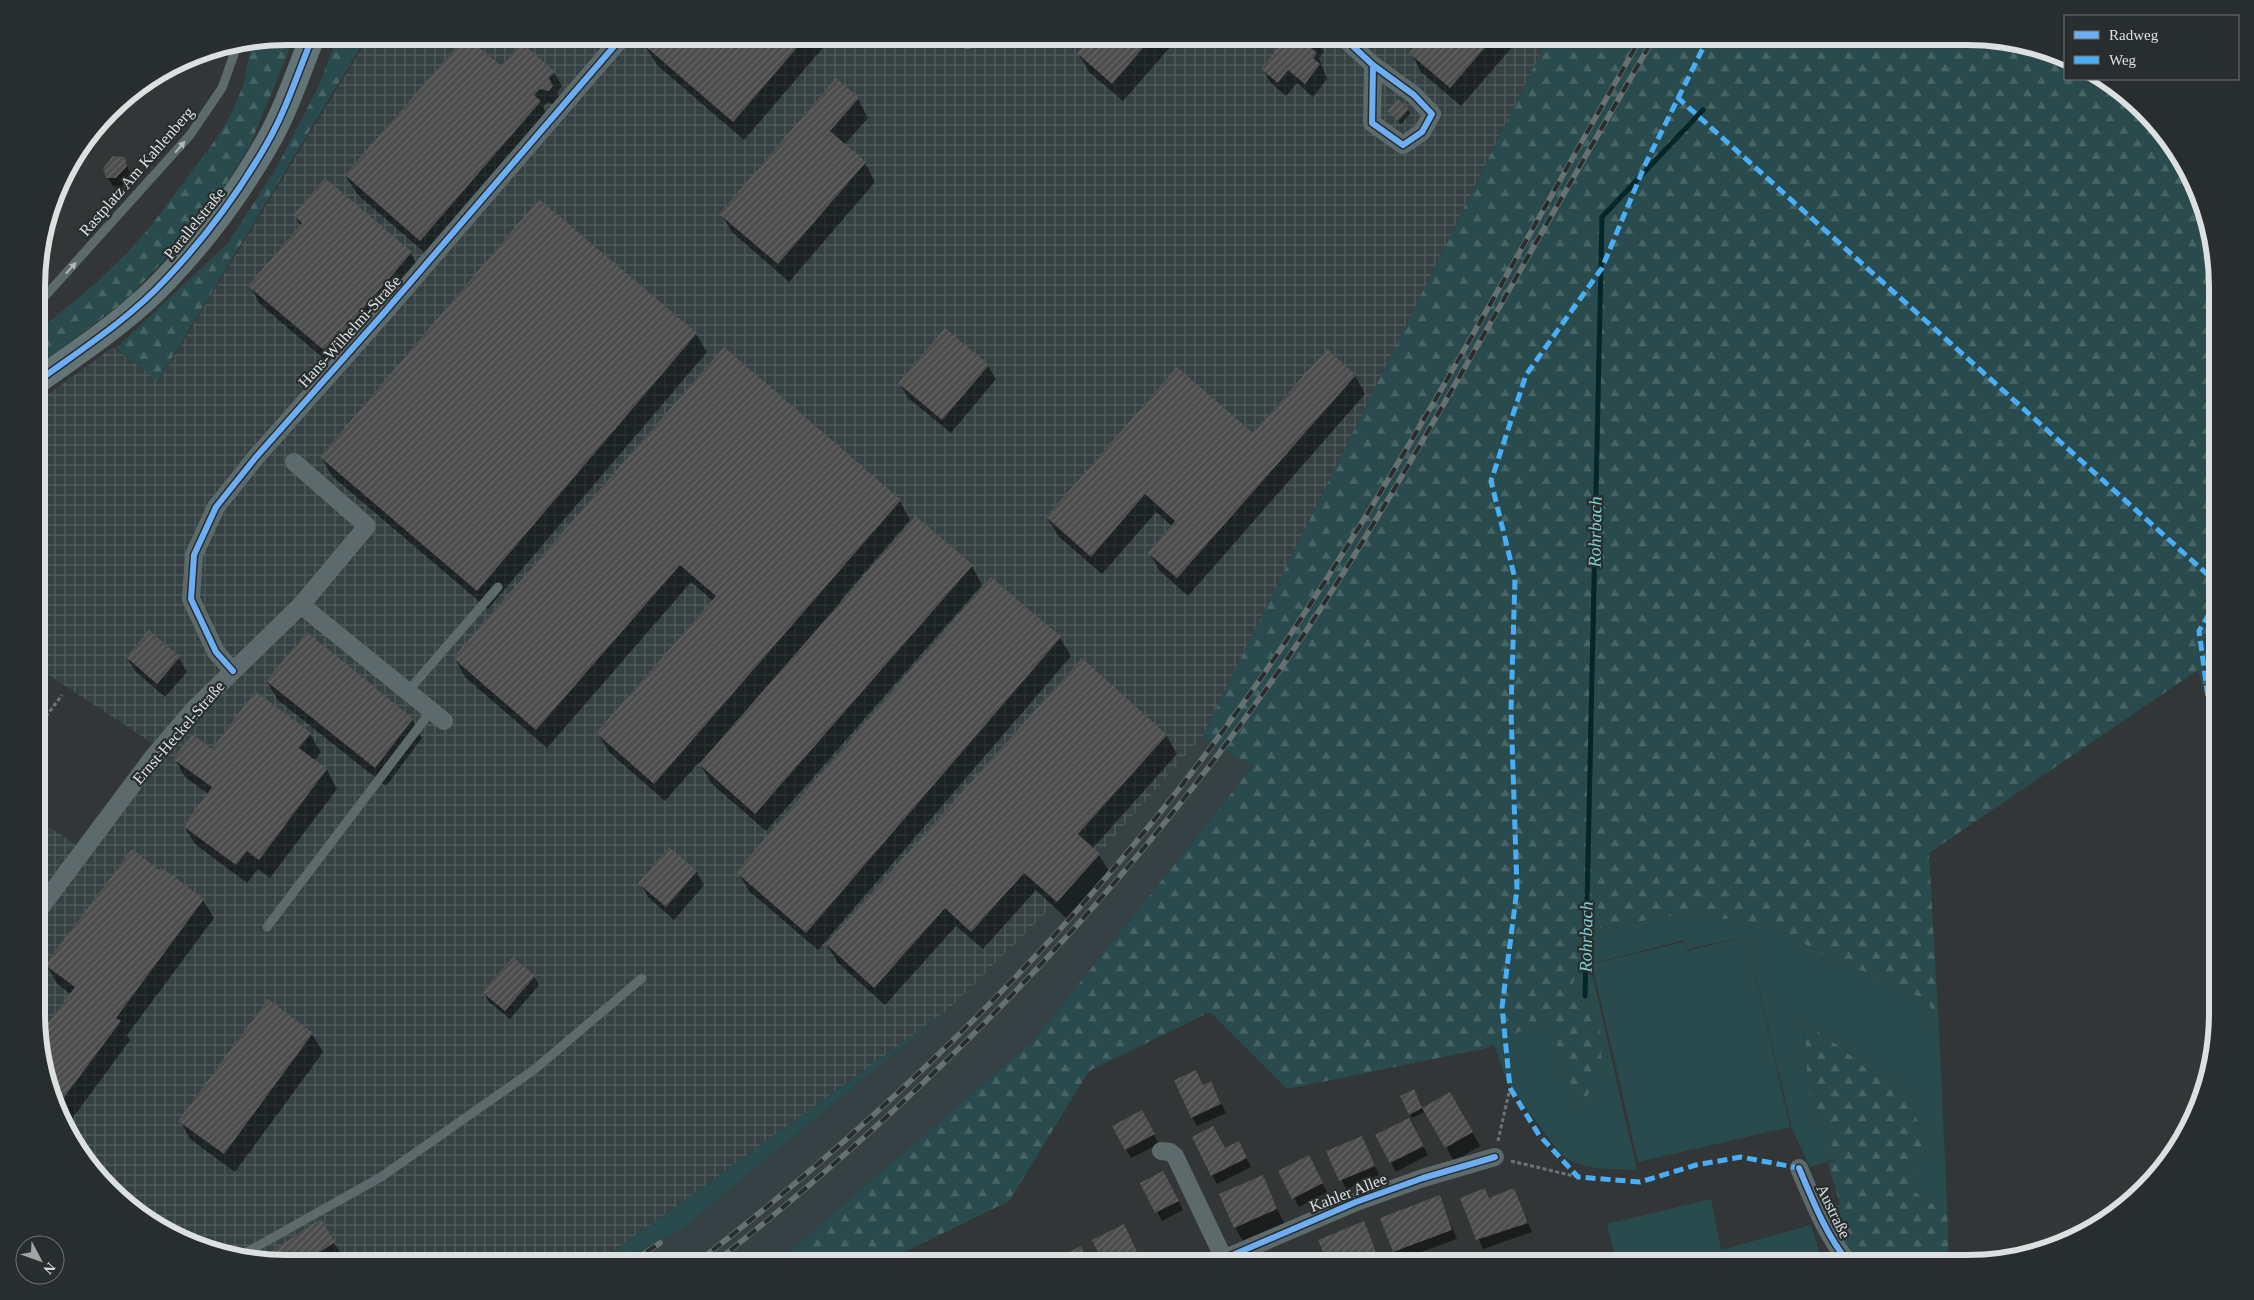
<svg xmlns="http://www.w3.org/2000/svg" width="2254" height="1300" font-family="Georgia,serif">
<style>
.built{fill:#354142}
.industrial{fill:url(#industrial-grid)}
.green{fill:#2a4b4d}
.forest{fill:url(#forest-firs)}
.shadow{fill:#0007}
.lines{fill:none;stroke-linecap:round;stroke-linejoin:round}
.stream{stroke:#06272a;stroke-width:5}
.building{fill:url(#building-hatch)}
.path{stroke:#6b7475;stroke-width:3;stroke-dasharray:4 2.5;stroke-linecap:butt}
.lane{stroke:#5c6a6b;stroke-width:9}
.street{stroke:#5c6a6b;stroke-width:18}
.secondary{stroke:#637476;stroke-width:25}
.rail-casing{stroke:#687172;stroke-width:5.5}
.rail{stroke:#282d2d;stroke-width:4;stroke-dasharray:11;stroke-linecap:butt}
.quiet{stroke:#49aef6;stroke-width:5;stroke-dasharray:10 5;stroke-linecap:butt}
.cycleway-casing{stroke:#282d2d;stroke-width:9}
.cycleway{stroke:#6dadf4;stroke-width:6}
.oneway{fill:#afb7b7}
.labels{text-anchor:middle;stroke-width:4.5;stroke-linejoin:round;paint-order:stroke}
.street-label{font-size:16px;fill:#dce0e0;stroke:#282d2d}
.water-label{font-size:18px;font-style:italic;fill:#7dcfd6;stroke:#282d2d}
.rim{fill:none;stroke:#dce0e0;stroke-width:6}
</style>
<defs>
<pattern id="industrial-grid" width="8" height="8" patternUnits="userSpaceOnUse" patternTransform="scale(1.25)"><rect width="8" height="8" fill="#354142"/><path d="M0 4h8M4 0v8" fill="none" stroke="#525c5d"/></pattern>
<pattern id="forest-firs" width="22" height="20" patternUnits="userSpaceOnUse" patternTransform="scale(1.25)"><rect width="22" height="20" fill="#2a4b4d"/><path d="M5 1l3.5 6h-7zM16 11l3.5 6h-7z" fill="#486566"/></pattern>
<pattern id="building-hatch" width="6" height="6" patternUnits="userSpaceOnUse" patternTransform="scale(1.25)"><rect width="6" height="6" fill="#4d4d4d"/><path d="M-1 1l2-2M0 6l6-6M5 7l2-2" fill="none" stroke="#666"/></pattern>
</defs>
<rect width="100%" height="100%" fill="#333636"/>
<!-- built -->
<path class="built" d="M1202 737 1253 766 1033 1041 792 1249 771 1264H615L682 1229 949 1009 1057 902Z"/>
<!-- industrial -->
<path class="industrial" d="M369 36H1549L1202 737 1057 902 949 1009 596 1264H287L222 1255 161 1230 110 1191 78 1152 50 1094 38 1045V819L80 848 155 745 38 668V402L113 347 159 381Z"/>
<!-- green -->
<path class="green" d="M1689 913 1775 927 1821 953 1929 1001 1940 1050 1947 1205 1929 1203 1910 1188 1915 1167 1929 1144 1898 1081 1876 1076 1840 1047 1805 1023 1808 1089 1837 1159 1810 1167 1792 1129 1747 938 1790 1127 1638 1162 1592 964 1684 942 1688 951 1747 936 1688 949 1684 940 1590 964 1637 1170C1611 1168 1579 1172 1559 1152L1507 1082 1494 1044 1546 1018 1564 1063 1579 1112 1597 998 1565 1003 1595 929Z
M949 1009 682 1229 615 1264H596Z
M1711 1199 1721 1250 1811 1225 1823 1263H1617L1607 1224Z"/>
<!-- forest -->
<path class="forest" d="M287 36H295L250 145 221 192 183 240 126 300 38 366V331L95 284 127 253 150 227 219 135 232 112 243 86 252 43Z
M338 36H367L158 381 116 348 228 243 275 170 318 88Z
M1549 36H1967L2032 45 2065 59V79H2104L2144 110 2184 161 2205 207 2217 270V737L2198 670 1929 853 1940 1050 1929 1001 1821 953 1775 927 1689 913 1595 929 1565 1003 1597 998 1602 1067 1579 1112 1564 1063 1546 1018 1487 1048 1287 1089 1210 1012 1089 1071 1009 1201 880 1264H771L792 1249 1033 1041 1253 766 1202 737Z
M1805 1023 1840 1047 1876 1076 1898 1081 1929 1144 1915 1167 1910 1188 1929 1203 1947 1205 1949 1263H1857L1825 1211 1840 1204 1828 1163 1837 1159 1808 1089Z"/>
<!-- shadow -->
<path class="shadow" d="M655 36H833L744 140 657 65 646 47Z
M1003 36H1020L1012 45Z
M1072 36H1180L1123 101 1089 72 1078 53 1084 47Z
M1290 36H1314L1324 52 1319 58 1327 79 1313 97 1297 83 1286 96 1271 83 1263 70Z
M1425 36H1509L1514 45 1461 106 1421 72 1411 53Z
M502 68 554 72 562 86 557 92 560 98 554 105 548 102 543 107 551 120 431 258 357 194 346 176Z
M858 99 868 118 844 145 865 163 875 182 789 282 732 232 721 214Z
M1408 109 1410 114 1401 124 1389 111Z
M124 158 131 176 122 187 113 186 107 177Z
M294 215 411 253 421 272 337 370 260 304 250 286 301 226Z
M696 334 707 352 488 609 332 476 321 457Z
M724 349 900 501 910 520 840 601 842 602 972 566 982 585 766 831 711 783 699 762 665 801 609 752 598 734 713 601 691 582 547 748 465 677 455 659Z
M988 366 996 379 951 433 907 397 900 383Z
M1355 375 1365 394 1188 596 1160 571 1149 553 1172 526 1156 512 1102 574 1058 536 1047 517 1253 435Z
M149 632 179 658 187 672 165 697 135 671 127 657Z
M1060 638 1071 656 818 950 749 891 738 872Z
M267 682 412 719 422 738 386 786 278 700Z
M310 734 321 752 314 761 327 770 337 789 270 878 258 869 247 883 195 844 184 826 208 794 185 777 175 759Z
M1166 735 1177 754 1092 849 1099 855 1110 873 1068 920 1036 890 983 949 956 926 885 1005 838 963 827 945Z
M696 871 704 885 674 920 648 897 640 883Z
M160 872 203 900 214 918 127 1035 130 1040 66 1127 50 1094 38 1045 71 994 57 984 47 965Z
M534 976 539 985 510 1019 489 1002 484 993Z
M268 1001 312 1034 323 1052 235 1172 190 1139 180 1121Z
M1196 1071 1203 1086 1211 1083 1226 1113 1197 1126 1192 1117Z
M1450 1093 1480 1146 1454 1161 1426 1111 1412 1118 1410 1114 1415 1095 1422 1109Z
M1146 1121 1159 1144 1131 1158 1126 1149Z
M1414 1128 1428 1155 1396 1172 1377 1135Z
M1361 1137 1379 1175 1346 1189 1328 1152Z
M1225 1149 1243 1151 1251 1167 1217 1184 1212 1175Z
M1313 1166 1327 1192 1299 1207 1280 1171Z
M1262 1177 1284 1223 1243 1241 1235 1227Z
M1168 1181 1183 1210 1162 1221 1142 1183Z
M1484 1189 1490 1199 1514 1189 1532 1232 1483 1249 1461 1198Z
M1439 1197 1457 1239 1399 1260 1394 1252Z
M321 1221 345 1261 341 1264H287L260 1260Z
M1363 1223 1382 1263H1329L1320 1240Z
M1131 1239 1143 1263H1105L1093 1240Z"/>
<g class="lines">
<!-- stream -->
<path class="stream" d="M1585 996 1602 217 1703 110"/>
</g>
<!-- building -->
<path class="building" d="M466 36 501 66 522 43 555 72 549 78 553 86 549 91 540 89 534 95 541 101 420 241 345 175Z
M654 36H807L733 122 645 46Z
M1091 36H1153L1112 84 1077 53Z
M1288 36 1317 38 1310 47 1317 53 1313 58 1320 64 1305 84 1288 70 1278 83 1261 69Z
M1424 36H1495L1450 88 1409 53Z
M836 78 859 98 830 131 866 162 778 264 719 214Z
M1398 99 1409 109 1398 121 1387 111Z
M113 156 125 157 127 166 116 178H106L103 168Z
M325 178 412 252 326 352 248 286 302 223 293 215Z
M539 199 697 333 477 591 320 457Z
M945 328 989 365 942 420 898 383Z
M724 347 901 500 654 784 596 733 716 596 680 565 536 730 453 658Z
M1327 349 1356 375 1177 578 1148 553 1175 521 1145 494 1091 557 1046 517 1177 367 1253 433Z
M916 516 973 565 755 814 699 764Z
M991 577 1061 637 806 933 736 872Z
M149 630 180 657 157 684 126 657Z
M307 632 413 719 375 768 266 681Z
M1082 658 1167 735 1078 834 1100 854 1057 902 1024 873 971 932 945 908 874 988 826 944Z
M255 691 311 733 299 748 327 769 259 860 247 851 236 865 183 826 212 787 173 759 192 734 212 749Z
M669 847 697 871 666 907 638 883Z
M132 849 159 870 161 867 204 899 116 1018 121 1021 56 1108 50 1094 38 1045V1036L75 987 45 965Z
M513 957 535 976 505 1011 482 992Z
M268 999 313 1033 224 1154 178 1121Z
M1196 1070 1203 1085 1211 1081 1221 1104 1191 1118 1174 1080Z
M1414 1089 1422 1108 1409 1115 1400 1096Z
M1450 1092 1473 1132 1445 1148 1422 1108Z
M1142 1110 1155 1134 1125 1150 1112 1126Z
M1409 1118 1424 1146 1390 1163 1375 1135Z
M1213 1126 1225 1148 1239 1141 1247 1158 1211 1176 1192 1137Z
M1362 1136 1375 1166 1339 1181 1326 1151Z
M1309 1155 1323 1183 1292 1199 1278 1171Z
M1163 1171 1179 1201 1155 1213 1140 1183Z
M1263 1175 1277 1209 1234 1228 1219 1194Z
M1485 1188 1489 1198 1514 1188 1528 1223 1476 1240 1460 1198Z
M1440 1195 1452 1230 1393 1252 1380 1218Z
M321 1219 335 1242 302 1264 258 1260Z
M1364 1221 1380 1262 1355 1263 1352 1256 1334 1263H1328L1318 1240Z
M1124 1224 1142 1262 1103 1263 1092 1240Z
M1081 1246 1089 1264H1050L1049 1262Z"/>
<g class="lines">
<!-- path -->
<path class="path" d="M38 727 62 695
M1498 1141 1510 1088
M1511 1161 1578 1177"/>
<!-- lane -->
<path class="lane" d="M61 180 97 130
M38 304 190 135 222 88 237 46
M408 691 498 587
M267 927 431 711
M238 1257 381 1177 535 1069 642 978"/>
<!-- street -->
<path class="street" d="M963 36 968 40
M1342 36 1373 65 1414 95 1432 114 1422 132 1403 145 1372 123 1373 65
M301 605 444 721
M233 671 216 652 191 599 194 555 216 507 256 457 383 314 623 36
M38 911 153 757 194 709 301 605 367 526 294 462
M1161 1151 1170 1152 1175 1156 1226 1263
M1799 1168C1813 1201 1826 1235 1849 1263
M1214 1263 1356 1202 1423 1178 1495 1157"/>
<!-- secondary -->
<path class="secondary" d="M38 381C82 349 129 319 166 279 204 239 239 192 266 145 286 111 298 72 313 36"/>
<!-- rail casing -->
<g class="rail-casing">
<path id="rail" d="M628 1264 660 1243
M695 1264C911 1097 1105 902 1261 678 1402 473 1518 251 1642 36
M713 1264C942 1084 1144 874 1306 631 1372 531 1431 426 1491 322 1545 226 1600 131 1655 36"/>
</g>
<!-- rail -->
<use href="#rail" class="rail"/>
<!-- quiet -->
<path class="quiet" d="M1598 36 1609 46 1615 36
M1709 36 1645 165 1602 268 1526 375 1491 481 1515 579 1511 710 1517 889 1502 1007 1510 1088 1539 1135 1578 1177 1640 1182 1696 1165 1741 1157 1799 1168
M1677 97 2217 583
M2217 601 2199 631 2217 763
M2209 1072 2217 993"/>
<!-- cycleway casing -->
<g class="cycleway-casing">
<path id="cycleway" d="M1342 36 1373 65 1414 95 1432 114 1422 132 1403 145 1372 123 1373 65
M38 381C82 349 129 319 166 279 204 239 239 192 266 145 286 111 298 72 313 36
M233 671 216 652 191 599 194 555 216 507 256 457 383 314 623 36
M1799 1168C1813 1201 1826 1235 1849 1263
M1214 1263 1356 1202 1423 1178 1495 1157"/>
</g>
<!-- cycleway -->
<use href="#cycleway" class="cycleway"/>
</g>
<!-- one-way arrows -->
<defs><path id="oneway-solid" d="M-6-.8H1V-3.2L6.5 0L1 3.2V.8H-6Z" transform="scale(1.25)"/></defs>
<g class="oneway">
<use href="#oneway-solid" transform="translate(180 147) rotate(-49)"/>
<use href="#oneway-solid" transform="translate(71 268) rotate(-48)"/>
</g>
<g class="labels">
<!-- street labels -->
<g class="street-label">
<text transform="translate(136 171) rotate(-49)" y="6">Rastplatz Am Kahlenberg</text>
<text transform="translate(194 223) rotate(-51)" y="6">Parallelstraße</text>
<text transform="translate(349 331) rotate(-48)" y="6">Hans-Wilhelmi-Straße</text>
<text transform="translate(178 732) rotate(-49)" y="6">Ernst-Heckel-Straße</text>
<text transform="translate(1348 1192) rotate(-21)" y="6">Kahler Allee</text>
<text transform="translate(1834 1211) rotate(64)" y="6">Austraße</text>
</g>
<!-- water labels -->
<g class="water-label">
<text transform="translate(1595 532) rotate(-89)" y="6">Rohrbach</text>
<text transform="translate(1586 937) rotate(-89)" y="6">Rohrbach</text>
</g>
</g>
<!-- crop -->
<path d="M0 0H2254V1300H0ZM287 45H1967A242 242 0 0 1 2209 287V1013A242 242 0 0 1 1967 1255H287A242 242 0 0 1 45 1013V287A242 242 0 0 1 287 45Z" fill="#282d2d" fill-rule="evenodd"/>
<path class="rim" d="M287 45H1967A242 242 0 0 1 2209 287V1013A242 242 0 0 1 1967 1255H287A242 242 0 0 1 45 1013V287A242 242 0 0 1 287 45Z"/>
<!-- legend -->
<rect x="2064" y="15" width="175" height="65" fill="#282d2d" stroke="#707575"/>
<rect x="2074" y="31" width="25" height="8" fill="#6dadf4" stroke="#707575"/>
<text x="2109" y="40" font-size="15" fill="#dce0e0">Radweg</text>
<rect x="2074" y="56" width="25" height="8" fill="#49aef6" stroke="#707575"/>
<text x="2109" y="65" font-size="15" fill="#dce0e0">Weg</text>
<!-- north arrow -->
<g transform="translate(40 1260) rotate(131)"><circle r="24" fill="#282d2d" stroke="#707575"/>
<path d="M0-4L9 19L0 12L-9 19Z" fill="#a1a4a4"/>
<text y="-8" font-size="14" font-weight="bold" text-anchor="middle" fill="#dce0e0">N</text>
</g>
</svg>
